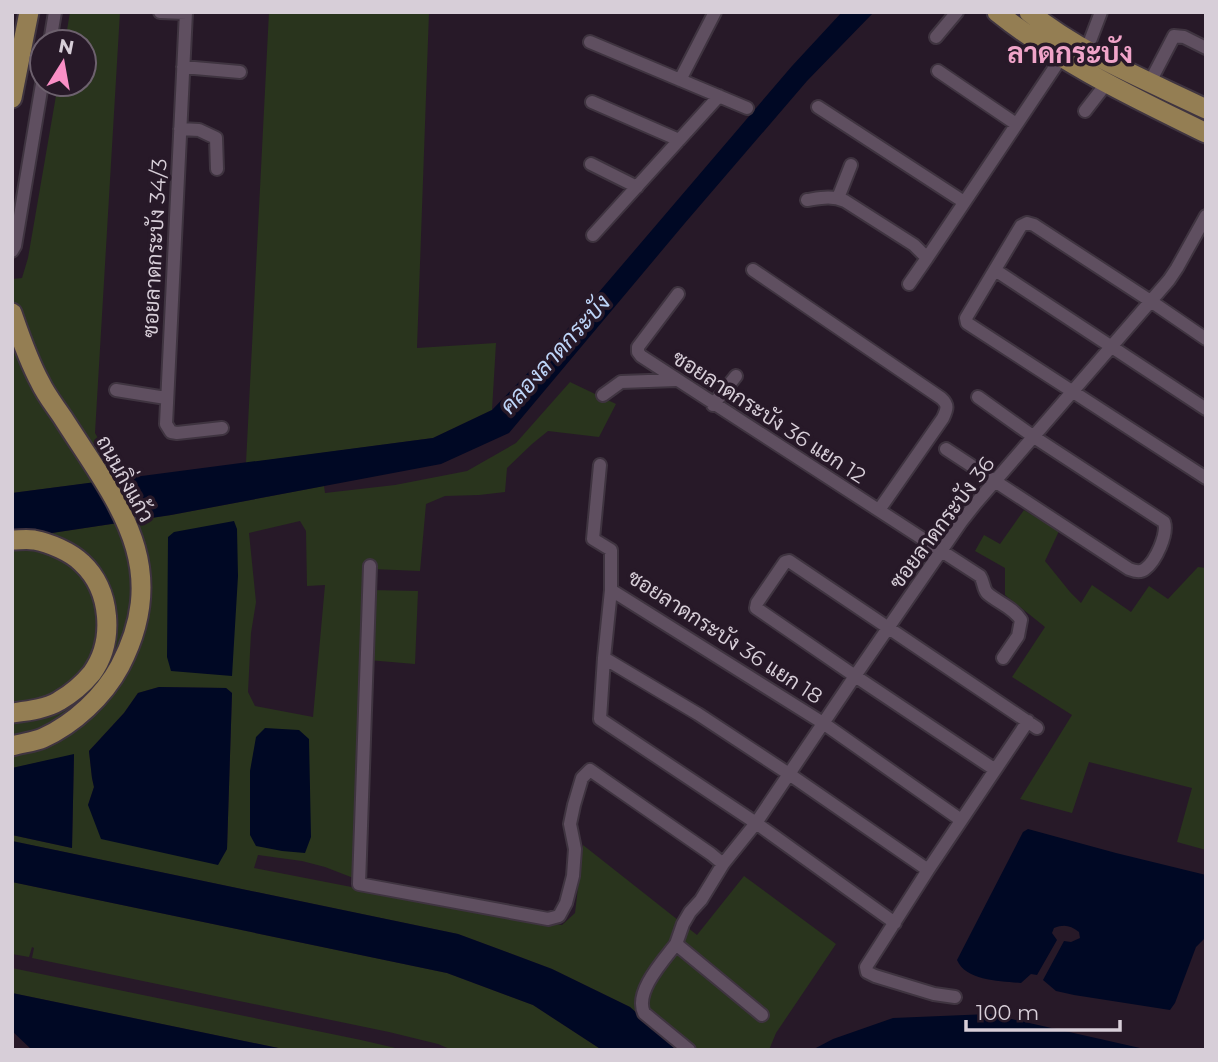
<svg xmlns="http://www.w3.org/2000/svg" width="1218" height="1062" font-family="Montserrat,Sarabun,sans-serif">
<style>
.green{fill:#29341d;fill-rule:evenodd}
.water{fill:#000824}
.lines{fill:none;stroke-linecap:round;stroke-linejoin:round}
.street-casing{stroke:#3f3440;stroke-width:16}
.primary-casing{stroke:#3f3440;stroke-width:23}
.street{stroke:#5f4f60;stroke-width:12}
.primary{stroke:#947e53;stroke-width:19}
.labels{text-anchor:middle;stroke-width:7;stroke-linejoin:round;paint-order:stroke}
.street-label{font-size:21px;fill:#d7ced8;stroke:#271928}
.water-label{font-size:23px;font-style:italic;fill:#bed5f8;stroke:#271928}
.district-label{font-size:28px;font-weight:bold;fill:#f0a4c9;stroke:#271928}
</style>
<rect width="100%" height="100%" fill="#271928"/>
<!-- green -->
<path class="green" d="M70 12H120L95 433 121 479 12 493V279L22 278 28 258 58 84H84V42H65Z
M269 12H429L417 348 496 343 492 410 433 438 246 463Z
M570 382 616 404 599 437 548 431 532 444 507 468 505 492 479 495 445 496 426 504 420 571 372 569 371 590 418 591 415 664 368 660 356 879 325 867 302 861 258 855 254 868 500 916 562 925 575 913 583 845 697 935 744 876 836 944 776 1033 769 1050H678L630 1007 552 969 458 934 12 841V835L72 848 74 755 12 768V539L171 515 324 486 325 493 395 485 467 471 516 443ZM300 521 306 531 307 586 325 585 313 717 255 706 248 692 251 633 256 602 249 533ZM159 687 226 688 232 693 227 849 218 864 88 805 94 787 92 778 89 751 124 713 138 693Z
M1024 510 1059 531 1045 561 1070 592 1081 603 1092 585 1131 612 1149 586 1168 599 1198 567 1206 568V850L1177 842 1192 788 1089 762 1072 813 1020 799 1072 715 1012 677 1045 627 1005 595V568L975 551 984 535 1000 544Z
M12 882 447 973 533 1005 602 1050H452L438 1044 389 1032 32 958 34 948 32 947 29 957 12 954Z
M12 968 361 1040 404 1050H288L12 993Z"/>
<!-- water -->
<path class="water" d="M842 12H874L807 81 685 223 509 433 441 464 171 515 12 539V493L433 438 492 410 546 354 792 66Z
M234 521 237 529 238 576 232 676 171 671 167 657 168 537 174 532Z
M159 687 226 688 232 693 227 849 218 865 101 839 88 805 94 787 92 778 89 751 124 713 138 693Z
M265 728 299 730 309 739 311 837 305 853 282 851 256 846 250 835V771L256 737Z
M74 754 72 848 12 835V768Z
M1028 829 1116 853 1206 875V937L1196 947 1175 1003 1170 1010 1074 995 1056 991 1043 980 1064 941 1071 942 1080 938 1079 932C1070 925 1064 924 1054 928L1052 933 1057 940 1037 975 1031 974 1021 983C1000 981 966 981 957 960L1023 832Z
M12 841 458 934 552 969 630 1007 678 1050H602L533 1005 447 973 12 882Z
M12 993 288 1050H32L12 1031Z
M989 1014 1149 1050H812L833 1039 893 1018Z"/>
<g class="lines">
<!-- street casing -->
<g class="street-casing">
<path id="street" d="M160 12 186 13
M186 12 166 424 171 432 177 433 222 428
M936 37 957 12
M50 42 55 12
M590 42 747 108
M1087 49 1101 12
M183 67 240 72
M938 71 1016 124
M680 80 715 12
M1150 82 1174 36 1184 37 1206 48
M592 102 679 140
M818 107 964 202
M1085 111 1106 84
M180 129 199 130 216 138 217 169
M591 164 637 187
M838 198 851 165
M807 200C820 198 832 195 845 201L914 245 927 258 1061 58
M593 235 719 96
M12 251 15 246 42 84
M753 270 941 398C949 405 947 409 943 418L879 510
M995 270 1206 409
M909 284 927 258
M678 294 638 347V352L641 356 980 576C984 582 983 588 987 593 998 603 1013 607 1021 620L1018 636 1003 658
M1206 339 1152 302 1034 225 1027 223 1021 226 966 318 967 323 1206 478
M116 390 166 398
M603 395 621 382 676 380
M713 405 736 376
M946 449 1129 569C1134 571 1140 573 1145 569 1156 561 1168 534 1164 522L1034 437 978 397
M600 465 593 539 611 550V590L823 723 961 820
M370 566 359 884 548 919 559 916 566 903 573 876 575 849 570 824 574 805 582 778 590 770 711 854 723 864
M611 590 604 658 600 719 756 823 895 923
M604 658 698 714 789 774 928 870
M994 769 855 676 756 608 757 603 785 562 789 561 792 563 1037 728
M676 944C663 961 634 992 644 1013L689 1050
M955 997 934 994 875 976 867 972 866 967 928 870 1028 721
M762 1015 676 944 683 924 690 912 701 900 723 864 756 823 855 676 961 522 976 503 1169 280 1177 268 1206 216"/>
</g>
<!-- primary casing -->
<g class="primary-casing">
<path id="primary" d="M997 12C1062 64 1131 96 1206 133
M1029 12C1081 54 1146 80 1206 109
M12 98 29 12
M12 313C20 336 28 360 40 382 46 395 55 406 63 418 116 501 173 565 120 666 104 696 74 724 43 738 34 742 22 743 12 746
M12 540C19 540 27 539 34 540 50 543 71 552 82 563 111 590 115 641 92 673 83 684 71 694 59 701 46 709 27 711 12 713"/>
</g>
<!-- street -->
<use href="#street" class="street"/>
<!-- primary -->
<use href="#primary" class="primary"/>
</g>
<g class="labels">
<!-- street labels -->
<g class="street-label">
<text transform="translate(155 248) rotate(-87)" y="7">ซอยลาดกระบัง 34/3</text>
<text transform="translate(769 417) rotate(33)" y="7">ซอยลาดกระบัง 36 แยก 12</text>
<text transform="translate(125 479) rotate(61)" y="7">ถนนกิ่งแก้ว</text>
<text transform="translate(942 523) rotate(-53)" y="7">ซอยลาดกระบัง 36</text>
<text transform="translate(725 637) rotate(33)" y="7">ซอยลาดกระบัง 36 แยก 18</text>
</g>
<!-- water labels -->
<g class="water-label">
<text transform="translate(555 354) rotate(-48)" y="8">คลองลาดกระบัง</text>
</g>
<!-- district labels -->
<g class="district-label">
<text x="1070" y="63">ลาดกระบัง</text>
</g>
</g>
<!-- border -->
<rect width="1218" height="1062" fill="none" stroke="#d7ced8" stroke-width="28"/>
<!-- north arrow -->
<g transform="translate(63 63) rotate(11)"><circle r="33" fill="#271928" stroke="#6d616e" stroke-width="2"/>
<path d="M0-5L12 26L0 18L-12 26Z" fill="#fa8fc6"/>
<text y="-10" font-size="19" font-weight="bold" text-anchor="middle" fill="#d7ced8">N</text>
</g>
<!-- scale -->
<path d="M966 1020v10h154v-10" fill="none" stroke="#d7ced8" stroke-width="3.5"/>
<text x="976" y="1020" font-size="21" fill="#d7ced8" stroke="#271928" stroke-width="5" paint-order="stroke">100 m</text>
</svg>
